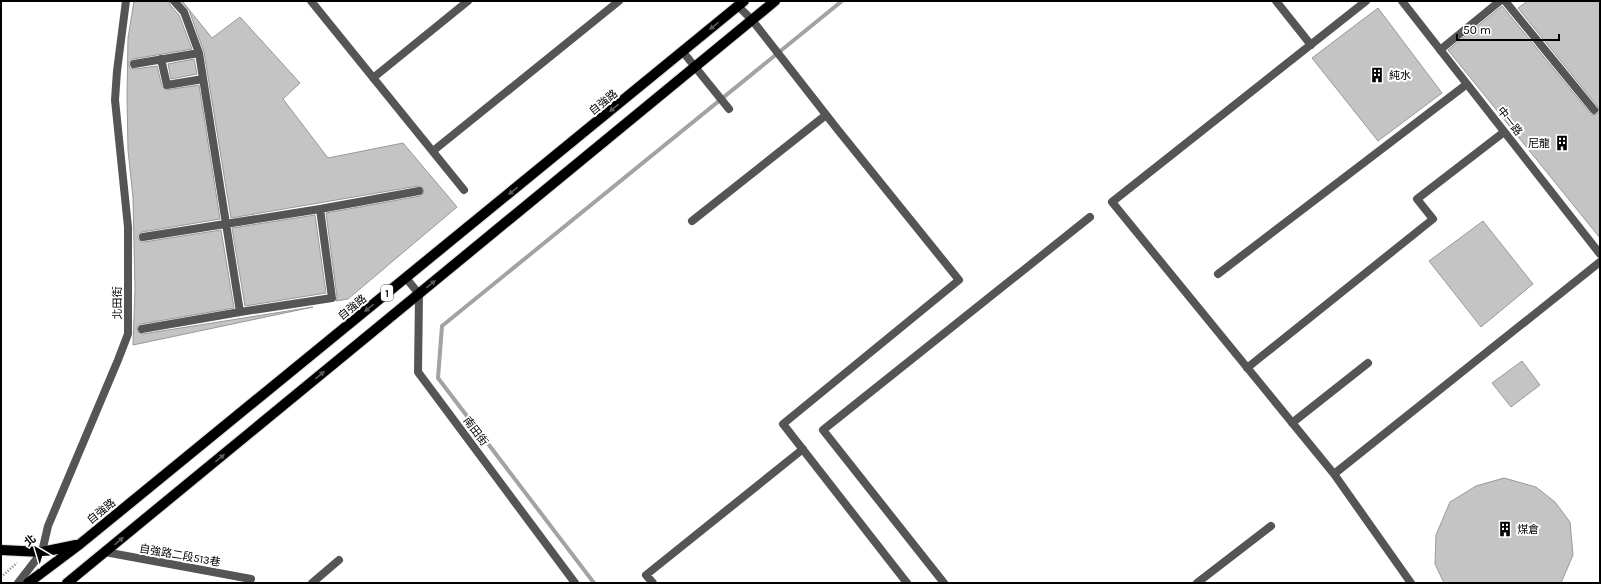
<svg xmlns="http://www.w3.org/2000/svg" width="1601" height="584" font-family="Karla,'Noto Sans TC',sans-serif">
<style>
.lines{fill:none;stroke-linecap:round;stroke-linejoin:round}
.stream{stroke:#a3a3a3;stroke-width:4}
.building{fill:#c4c4c4;stroke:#999}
.primary-casing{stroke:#dbdbdb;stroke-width:12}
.path{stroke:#777;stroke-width:2.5;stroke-dasharray:1 2;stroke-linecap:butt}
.service{stroke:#555;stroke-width:8}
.minor{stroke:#555;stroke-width:8}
.primary{stroke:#000;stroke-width:10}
.oneway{fill:#595959}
.labels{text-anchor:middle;stroke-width:4;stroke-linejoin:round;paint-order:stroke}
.shield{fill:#fff;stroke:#4c4c4c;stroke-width:1}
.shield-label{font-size:10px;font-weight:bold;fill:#000}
.poi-label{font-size:11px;fill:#000;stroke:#fff;text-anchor:start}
.street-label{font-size:11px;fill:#000;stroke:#fff}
</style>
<rect width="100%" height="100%" fill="#fff"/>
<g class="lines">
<!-- stream -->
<path class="stream" d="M594 583 438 378 442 326 842 1"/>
</g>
<!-- building -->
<path class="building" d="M134 1H169L170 5 179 15 192 49 133 59 129 62V65L130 68 135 69 157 66 162 86 166 90 199 85 220 219 142 232 138 235V238L141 242H144L221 230 234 308 141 324 137 327 138 332 143 334 313 307 133 345 135 289 133 198 128 150 127 97 128 38Z
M181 1H182L212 38 240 17 300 83 283 99 328 158 403 143 457 207 348 299 336 301 337 297 326 213 420 196 424 193 423 188 418 186 231 218 204 52 189 10Z
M1528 1H1600V238L1448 50 1502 6 1590 113 1592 115 1597 114 1599 112 1598 107 1518 8Z
M1378 8 1442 93 1378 141 1312 58Z
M194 59 197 74 171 79 168 64Z
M315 215 326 293 245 306 232 228Z
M1483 221 1533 284 1481 327 1429 261Z
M1522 361 1540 385 1511 407 1492 383Z
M1504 478 1536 487 1555 502 1570 522 1573 555 1561 583H1444L1435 564 1436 535 1450 502 1476 486Z"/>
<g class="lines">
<!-- primary casing -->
<g class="primary-casing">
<path id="primary" d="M1 550 42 552 76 545
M28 583 80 544 744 1
M67 583 775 1"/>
</g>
<!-- path -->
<path class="path" d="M1 577 17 563"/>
<!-- service -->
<path class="service" d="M174 1 184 12 199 53 240 312 332 298 320 209
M311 1 464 190
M1276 1 1311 45
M1366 1 1112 202 1334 474 1600 262
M1402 1 1600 254
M1505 1 1594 110
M738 6 752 20 838 130 959 280 783 424 907 583
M1440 50 1500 1
M683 52 729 109
M161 59 167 85 203 79
M134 64 199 53
M373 78 468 1
M433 151 619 1
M692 221 826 115
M143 237 320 209 419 191
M1218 274 1467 84
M406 278 419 294 418 372 575 583
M142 329 240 312
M1247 368 1433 219 1417 199 1504 132
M1292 423 1368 363
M1334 474 1411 583
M105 552 251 579
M312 583 339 560
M653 583 646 575 803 449
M944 583 823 430 1090 217
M1197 583 1271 526"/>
<!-- minor -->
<path class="minor" d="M18 583 42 552 48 526 118 360 128 334V227L115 100 117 71 126 1"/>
<!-- primary -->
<use href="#primary" class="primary"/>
</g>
<!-- one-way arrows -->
<defs><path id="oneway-solid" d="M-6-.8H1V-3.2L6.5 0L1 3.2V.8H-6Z"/></defs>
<g class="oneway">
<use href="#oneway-solid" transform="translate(714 26) rotate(141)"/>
<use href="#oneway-solid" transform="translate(614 108) rotate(141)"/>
<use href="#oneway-solid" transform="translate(513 191) rotate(141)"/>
<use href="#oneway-solid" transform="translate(431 284) rotate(-39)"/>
<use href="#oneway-solid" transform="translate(369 308) rotate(141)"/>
<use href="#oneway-solid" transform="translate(320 375) rotate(-40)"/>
<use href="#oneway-solid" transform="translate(220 458) rotate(-40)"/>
<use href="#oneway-solid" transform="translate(119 541) rotate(-40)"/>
</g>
<!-- icons -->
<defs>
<g id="building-bare" transform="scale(1.2)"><path d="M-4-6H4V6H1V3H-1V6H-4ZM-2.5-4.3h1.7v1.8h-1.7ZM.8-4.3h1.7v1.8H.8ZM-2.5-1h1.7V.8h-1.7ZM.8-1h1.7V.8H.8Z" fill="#000" stroke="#fff" stroke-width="2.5" paint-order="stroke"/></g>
</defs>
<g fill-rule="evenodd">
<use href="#building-bare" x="1377" y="75"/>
<use href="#building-bare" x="1562" y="143"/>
<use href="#building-bare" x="1505" y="529"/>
</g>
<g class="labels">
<!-- shield labels -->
<rect class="shield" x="381" y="285" width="12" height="16" rx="3"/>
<g class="shield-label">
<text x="387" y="297">1</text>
</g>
<!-- poi labels -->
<g class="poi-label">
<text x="1389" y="79">純水</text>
<text x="1550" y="147" text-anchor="end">尼龍</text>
<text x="1517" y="533">煤倉</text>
</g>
<!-- street labels -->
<g class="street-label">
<text transform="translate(603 102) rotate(-39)" y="4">自強路</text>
<text transform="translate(1510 121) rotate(52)" y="4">中一路</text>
<text transform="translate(117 303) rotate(-90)" y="4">北田街</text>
<text transform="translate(352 307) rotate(-39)" y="4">自強路</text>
<text transform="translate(476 431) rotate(53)" y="4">南田街</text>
<text transform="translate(101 511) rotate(-39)" y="4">自強路</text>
<text transform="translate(180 555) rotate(10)" y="4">自強路二段513巷</text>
</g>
</g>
<!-- border -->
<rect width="1601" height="584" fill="none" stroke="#000000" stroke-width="4"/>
<!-- north arrow -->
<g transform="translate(36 548) rotate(322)" stroke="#ffffff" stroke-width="3" paint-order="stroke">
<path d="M0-3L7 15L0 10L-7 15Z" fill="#000000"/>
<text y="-6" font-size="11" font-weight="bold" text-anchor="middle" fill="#000000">北</text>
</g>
<!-- scale -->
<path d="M1457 34v6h102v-6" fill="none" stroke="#000000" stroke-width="2"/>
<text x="1463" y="34" font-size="12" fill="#000000" stroke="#ffffff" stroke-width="3" paint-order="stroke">50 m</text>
</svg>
